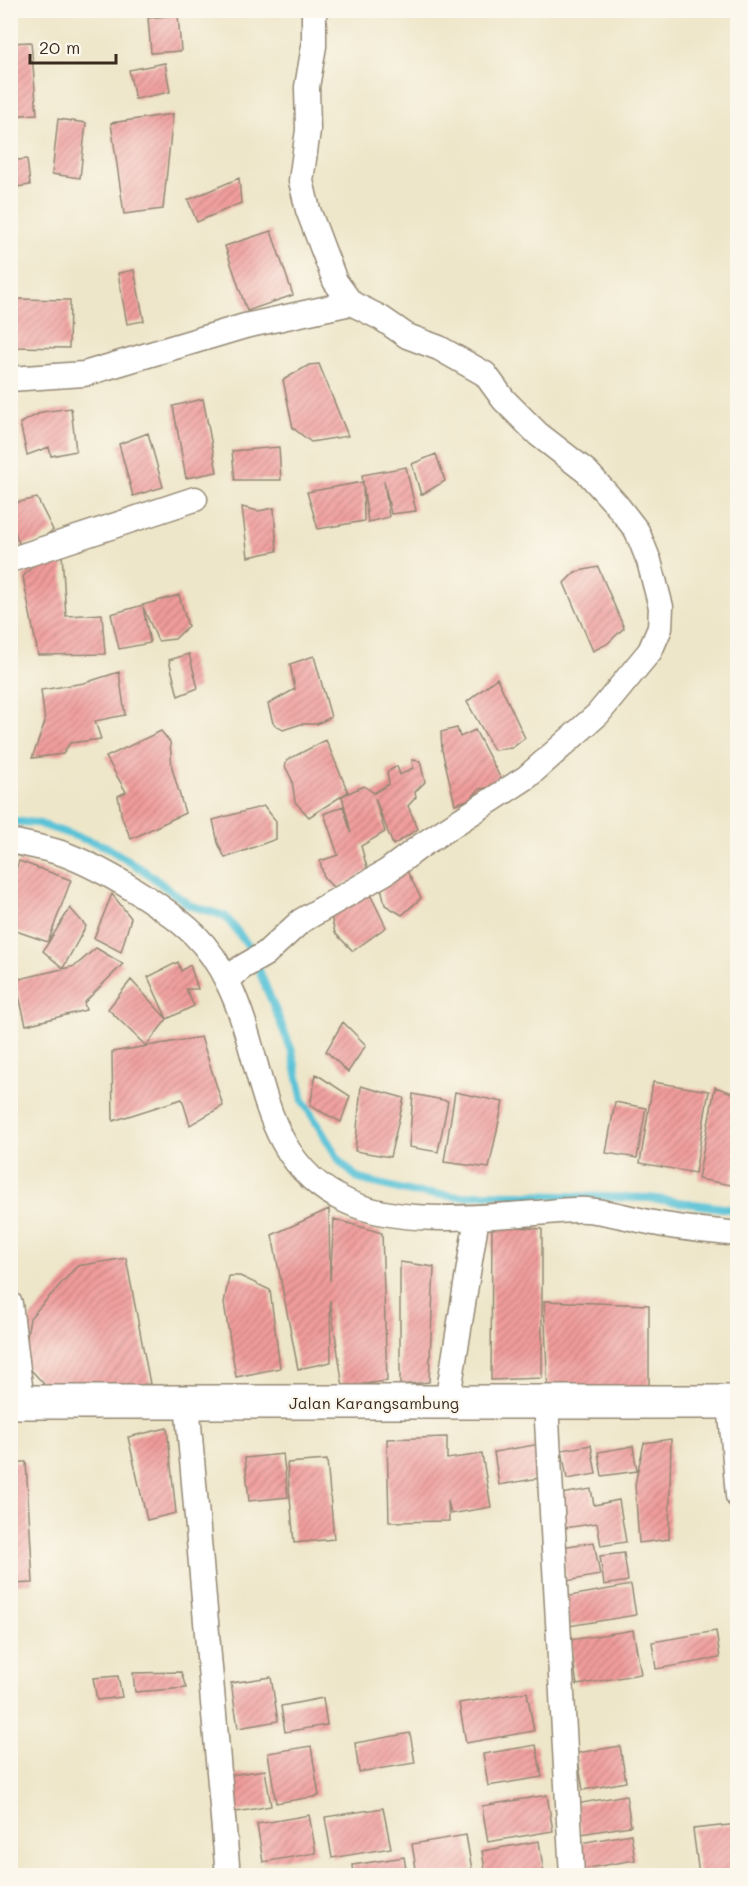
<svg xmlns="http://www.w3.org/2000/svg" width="748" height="1886" font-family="Mali,sans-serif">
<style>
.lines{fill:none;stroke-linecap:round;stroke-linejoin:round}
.stream{stroke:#5ac3d7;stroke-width:8}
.building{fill:url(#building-hatch)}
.minor-casing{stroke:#948874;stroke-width:27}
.secondary-casing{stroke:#948874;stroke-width:36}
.minor{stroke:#fff;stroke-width:24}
.secondary{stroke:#fff;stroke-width:33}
.labels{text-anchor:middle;stroke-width:4.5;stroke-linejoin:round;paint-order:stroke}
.street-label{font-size:16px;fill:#3b2a1e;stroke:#fbf7ec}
</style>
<defs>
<pattern id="building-hatch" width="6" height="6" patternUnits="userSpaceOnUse" patternTransform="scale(1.5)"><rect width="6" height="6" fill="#f09c9b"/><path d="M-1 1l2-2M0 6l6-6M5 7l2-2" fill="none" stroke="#c47f7e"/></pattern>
</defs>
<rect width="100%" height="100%" fill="#fbf7ec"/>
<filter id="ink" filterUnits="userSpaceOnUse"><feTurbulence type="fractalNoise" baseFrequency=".0167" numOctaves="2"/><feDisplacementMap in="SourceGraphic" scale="12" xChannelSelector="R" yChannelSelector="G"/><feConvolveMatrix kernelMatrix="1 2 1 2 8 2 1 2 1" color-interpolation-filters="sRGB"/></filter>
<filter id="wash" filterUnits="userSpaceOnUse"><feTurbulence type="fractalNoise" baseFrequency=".008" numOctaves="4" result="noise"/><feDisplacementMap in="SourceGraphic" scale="24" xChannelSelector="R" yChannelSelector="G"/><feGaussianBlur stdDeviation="1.35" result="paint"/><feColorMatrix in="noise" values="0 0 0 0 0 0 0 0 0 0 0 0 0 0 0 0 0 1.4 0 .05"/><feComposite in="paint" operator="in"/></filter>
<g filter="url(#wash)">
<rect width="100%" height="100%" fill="#eee6c9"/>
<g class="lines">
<!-- stream -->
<path class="stream" d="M10 821 37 823 105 846 146 872 189 905 225 916 250 948 292 1051 303 1101 341 1163 359 1179 411 1192 463 1197 481 1194 649 1198 738 1210"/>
</g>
<g id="blocks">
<!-- building -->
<path class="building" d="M178 15 181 51 151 53 148 18Z
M31 42 37 114 10 116V43Z
M165 63 170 92 135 99 129 70Z
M173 114 163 209 124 214 111 123Z
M58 119 86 123 80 178 52 174Z
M27 159 30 185 10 188V161Z
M239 178 241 203 197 222 188 200Z
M271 231 293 295 247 311 225 246Z
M134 270 144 321 127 324 118 273Z
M15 299 70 300 69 348 14 347Z
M319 364 348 436 311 442 293 428 283 380 309 365Z
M203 399 217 472 186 478 173 406Z
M71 408 76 451 51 456 49 447 27 455 20 423 42 412Z
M148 433 163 487 133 496 119 444Z
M279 447 281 480H235L232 451Z
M436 454 445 481 421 495 412 464Z
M406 467 416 511 391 514 384 481 389 517 368 522 362 475Z
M363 482 364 521 318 529 307 492Z
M37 498 53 530 40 540 20 546 13 527 10 528V508L15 503Z
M242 507 258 511 274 508 277 551 248 557Z
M62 554 66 616 102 614 105 654 38 655 23 577 38 560Z
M598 567 624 628 607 644 593 651 564 583 575 572Z
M179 595 188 626 175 639 158 641 143 607 150 643 119 649 111 614Z
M189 654 198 688 178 696 169 660Z
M314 656 331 717 317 724H301L283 730 273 723 268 704 295 689 290 664Z
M119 672 125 715 95 721 101 739 70 743 63 754 32 758 45 722 41 690 84 683Z
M497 678 525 738 512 748 494 750 467 702Z
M457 728 460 737 475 730 502 781 496 787 479 789 471 799 455 804 442 750 441 732Z
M161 731 170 742 172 768 185 813 131 839 122 818 118 796 126 792 106 757Z
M326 740 348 792 309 817 295 802 292 780 285 766 287 760Z
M412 760 420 761 425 782 415 792 416 797 408 806 418 829 393 845 375 798 385 832 361 846 368 871 335 889 324 878 320 861 338 855 324 814 343 806 351 833 342 796 364 786 374 793 389 784 387 772 397 766 400 775 413 768Z
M264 806 276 821V839L225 858 218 843 213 820Z
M19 861 71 880 48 942 10 929V885Z
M403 863 421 898 402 915 385 905 380 882Z
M366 886 386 927 353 951 335 933 329 908Z
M112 894 131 918 121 952 94 938Z
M70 908 86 926 63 968 43 951Z
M96 948 123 964 84 1003 86 1010 26 1025 15 980 75 966Z
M178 962 181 971 190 965 198 989H186L194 1006 167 1019 148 977Z
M131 980 167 1019 146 1046 108 1009Z
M343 1022 366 1045 348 1072 326 1051Z
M201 1037 223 1106 190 1125 182 1099 113 1121 112 1052Z
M316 1074 350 1096 341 1122 310 1106Z
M653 1082 709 1091 695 1173 640 1163Z
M361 1086 404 1098 390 1157 355 1151Z
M715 1087 738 1095V1157L731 1185 698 1179Z
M455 1092 503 1102 489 1168 444 1162Z
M413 1094 448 1101 438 1152 409 1147Z
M615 1102 646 1108 637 1158 606 1153Z
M329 1209 330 1281 334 1219 382 1233 387 1381 343 1387 330 1300 331 1362 298 1369 272 1235Z
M492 1225 542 1229V1378L491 1380Z
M126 1258 150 1384 52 1393 23 1361 30 1318 77 1266Z
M400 1262 434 1267 429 1382 400 1385Z
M229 1276H240L270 1290 280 1368 236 1377 224 1303Z
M544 1301 649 1305V1397L548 1394Z
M167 1428 176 1513 147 1520 128 1437Z
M447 1437V1459L482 1454 491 1507 451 1514 448 1501 449 1521 389 1522 387 1439Z
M671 1439 669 1539 639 1543 635 1484 644 1443Z
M540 1444 545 1477 499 1485 494 1452Z
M591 1445 596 1474 567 1479 562 1450Z
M633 1446 637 1471 602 1476 598 1452Z
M283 1454 288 1497 249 1501 245 1458Z
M327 1460 334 1539 294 1543 287 1463Z
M10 1462H26L33 1583 10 1584Z
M591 1489 594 1505 619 1500 626 1542 601 1546 597 1523 565 1528 560 1494Z
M594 1542 600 1575 567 1581 561 1547Z
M624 1553 628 1581 604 1585 600 1556Z
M631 1585 636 1615 569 1626 564 1597Z
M633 1630 641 1674 577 1685 570 1640Z
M716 1631 720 1658 656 1669 652 1642Z
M181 1672 186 1688 135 1692 133 1673Z
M118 1676 122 1697 97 1700 93 1678Z
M271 1677 278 1721 238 1728 231 1683Z
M527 1692 534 1731 466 1743 459 1703Z
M323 1698 327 1725 285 1732 281 1706Z
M410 1733 415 1763 359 1772 355 1743Z
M536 1745 542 1777 488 1786 483 1754Z
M311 1746 319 1796 276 1803 268 1753Z
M620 1746 626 1782 583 1790 577 1753Z
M265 1770 271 1806 231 1813 225 1776Z
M547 1795 553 1831 488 1842 482 1806Z
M626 1795 631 1826 581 1834 576 1804Z
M383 1808 391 1848 332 1858 325 1817Z
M309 1815 316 1853 263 1862 257 1824Z
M738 1824V1875H699L693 1829Z
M631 1834 635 1860 578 1870 574 1844Z
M466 1835 472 1870 440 1875H417L412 1844Z
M539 1841 544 1875H486L482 1851Z
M404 1857 407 1875H354L353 1865Z"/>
</g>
</g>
<g filter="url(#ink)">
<use href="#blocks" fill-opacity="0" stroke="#948874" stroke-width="1.5"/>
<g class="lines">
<!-- minor casing -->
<g class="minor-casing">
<path id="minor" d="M10 379 84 374 245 326 351 303
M10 560 195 499
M10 841C28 845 47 848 64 854 104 869 163 905 194 934 207 947 220 966 228 983 266 1059 256 1161 348 1202 401 1226 479 1217 536 1213 552 1212 571 1209 587 1210 611 1212 635 1220 659 1224 685 1229 712 1231 738 1234
M227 981 241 968 265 954 301 921 386 872 422 845 527 777 598 714 650 651 660 628 661 607 649 561 637 531 616 504 587 472 538 434 504 400 485 374 439 348 407 336 381 318 351 303 335 281 308 210 301 181 308 130 307 87 314 46V10
M10 1304 22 1402
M187 1402 228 1876
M730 1402 738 1496
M447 1403 477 1217
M546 1403 572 1876"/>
</g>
<!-- secondary casing -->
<g class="secondary-casing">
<path id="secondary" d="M10 1402H738"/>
</g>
<!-- minor -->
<use href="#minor" class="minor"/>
<!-- secondary -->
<use href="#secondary" class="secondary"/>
</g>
</g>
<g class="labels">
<!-- street labels -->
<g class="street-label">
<text x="374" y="1409">Jalan Karangsambung</text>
</g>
</g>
<!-- margin -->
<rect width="748" height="1886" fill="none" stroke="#fbf7ec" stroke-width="36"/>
<!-- scale -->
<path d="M30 54v9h86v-9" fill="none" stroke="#3b2a1e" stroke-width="3"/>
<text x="39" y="54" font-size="18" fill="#3b2a1e" stroke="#fbf7ec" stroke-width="4.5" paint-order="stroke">20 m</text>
</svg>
